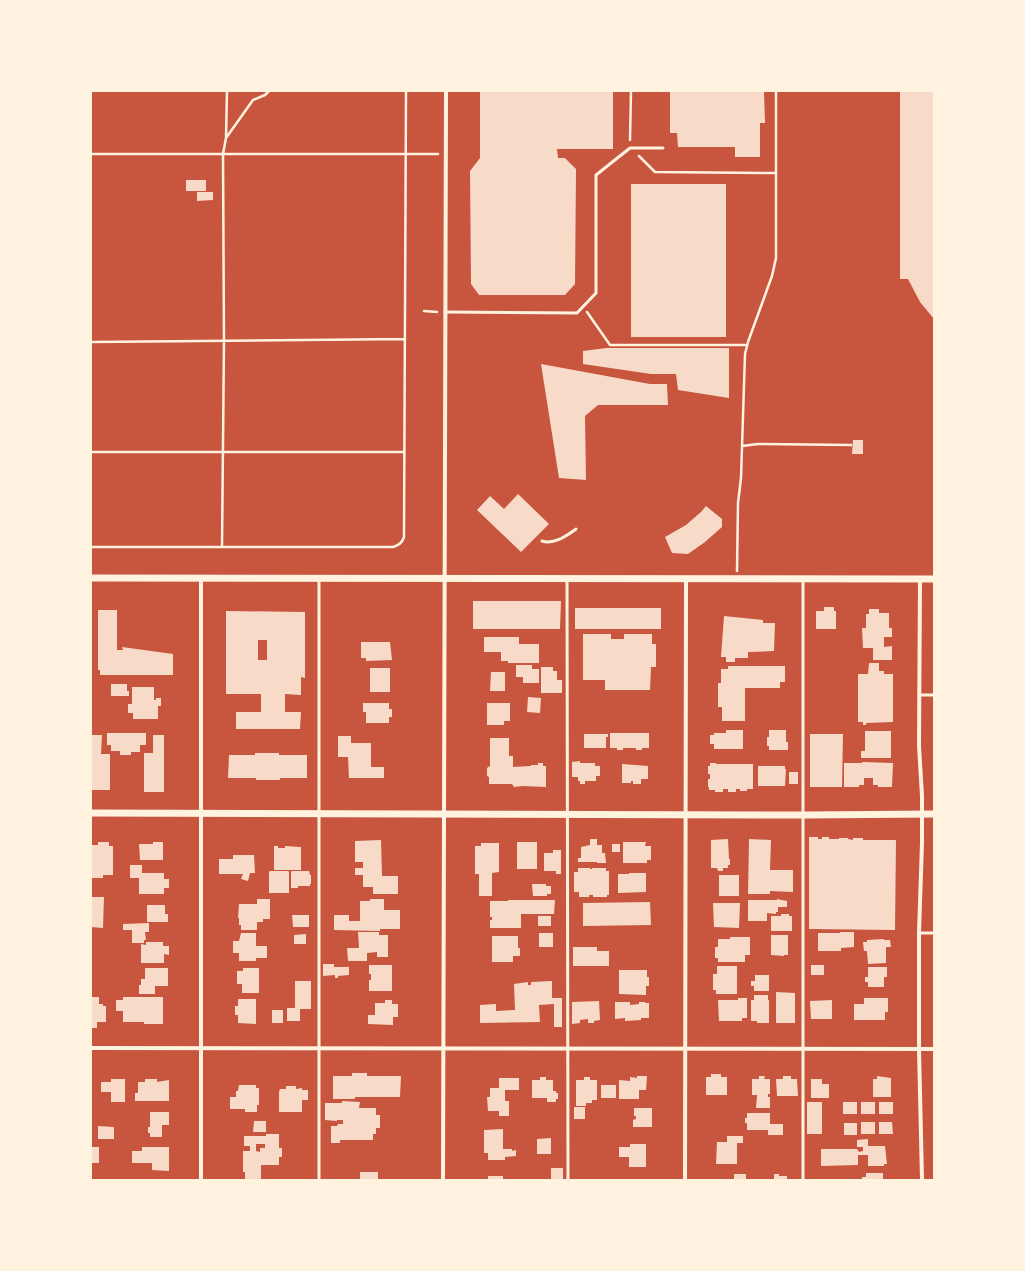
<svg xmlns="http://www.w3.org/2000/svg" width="1025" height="1271" font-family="Arial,sans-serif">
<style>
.building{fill:#f7dbc8;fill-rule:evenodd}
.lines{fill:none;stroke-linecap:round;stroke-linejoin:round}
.path{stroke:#fff3e0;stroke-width:2.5}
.service{stroke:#fff3e0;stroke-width:3}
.minor{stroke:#fff3e0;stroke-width:4}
.tertiary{stroke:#fff3e0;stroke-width:7}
</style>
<rect width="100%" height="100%" fill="#c8553d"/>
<!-- building -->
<path class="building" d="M480 91H613V149H557L558 158H565L576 169 575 284 565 295H479L471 284 470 171 480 158Z
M670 91H764L765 123H760V157H735V147H678L677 133H670Z
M900 91H934V319L920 302 908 279H900Z
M186 180H206V191H186Z
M631 184H726V337H631Z
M197 192H213V200L197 201Z
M606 348H729V398L678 390 676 374H651L583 364V351Z
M541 364 650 384H667L668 405H598L585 416 586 480 559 478Z
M853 440H863V454H852Z
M518 494 549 524 521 552 477 510 490 496 504 509Z
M706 506 722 519V527L705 542 688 554 672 553 665 537 686 525 701 512Z
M473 601H561L560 629H473Z
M824 607H834V611H836V629H816V611H824Z
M575 608H661V629H575Z
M869 609H879V613H889V628H892V637H884V647L892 646V660H873V648H863L862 628H866V614H869Z
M98 610H117V650H123L122 647 173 654V675H100V670H98Z
M226 611 305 612V678L301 677V695L285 694V712H301L300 729H236V712H261V694H226ZM258 640H267V660H258Z
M724 616 763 620V623H775L774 651 748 652V658H735V662H726V657H721Z
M583 634H611V639H624V634H652V644H656V667H651L650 690H605V680H583Z
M484 637H519V644H539V663H508V661H501V652H484Z
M361 642H390L392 660 366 661V658H361Z
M869 663H879V671H884V674H893V722L866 723V725H863V722H858V674H868Z
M516 665H532V669H539V683H523V677H516Z
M728 666H785V682H780V688H745V721H722V707H718V683H721V669H728Z
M541 667H553V671H557V680H562V693H541Z
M370 668H390V692H370Z
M491 672H505V691H490Z
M111 684H127V691H129V696H111Z
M132 687H154V700H156V698H161V706H158V719H133V713H128V704H132Z
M528 697 541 698 540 713 527 712Z
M363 703H389V709H392V717H389V723H366V712H363Z
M487 703H510V721H504V725H487Z
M726 730H743V749H714V744H710V735H714V733H726Z
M769 730H786V742H788V750H769V746H767V737H769Z
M865 731H891V758H861V751H865Z
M107 733H146V745H140V752H131V755H120V751H111V745H107Z
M610 733H649V748H642V750H636V748H623V750H617V748H610Z
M584 734H608V737H606V748H584Z
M810 734H843L842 787H810Z
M91 735H102L101 754H110V790H91Z
M153 735H164V792H144V753H153Z
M338 736H351V743H371V767H384V778H349L348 757H338Z
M490 738H509V756H513V767L531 766V765H538V763H543V766H546V787L522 786 514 787 512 784H489V777L487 776V768L490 766Z
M255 753H279V755H307V778H280V780H256V778H228L229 755H255Z
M580 761V763H595V766H600V776H596V781H585V784H580V781H578V777H572V762Z
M862 762 893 763 892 787H878V785H873V778H864V785H859V787H844V763H862Z
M710 763H716V764H753V789H747V791H740V789H736V792H728V789H723V792H715V790H709V787H708V779H710V774H708V766H710Z
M622 764 648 766V779H641V784H633V781H631V783H622Z
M758 766H785V769H786L785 786H758Z
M789 772H798V784H789Z
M809 837H818V839H822V837H829V839H839V838H848V839L853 840V838H863V840H896L895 930 809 929Z
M590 839H597V845H602V853H605L606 863H597V862H578V858H581V847L590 845Z
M728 839 729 859H730V865H728V868H723V871H718L717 868H711V840Z
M749 839 771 840 770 870H793V892L770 891V894H748Z
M381 840 382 876H398V894H373V887H363V875H355V868H363V862H355V841Z
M98 842H109V846H113V875H103V878H91L92 845H98Z
M153 842H163V860H140L139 844H153Z
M517 842H537V869H517Z
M623 842H646L645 846H651V860H647V863H623Z
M481 843H499V872L492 873V896H479V874H475V846H481Z
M612 844H620V852H612Z
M274 846H278V848H285V846L301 847V870H274Z
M553 850H561V874H556V871H544V853H553Z
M233 855H254L255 873H250L248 881 241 879 243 874H219V859H233Z
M130 865H142V873H164V879H169V888H164V894H139V878H130Z
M578 868H590V869H592V868H606V871H609V895H607V897H593V895H589V897H579V892H574V872H578Z
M270 871H288L289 872V893H269V872Z
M292 871H309L310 875H311V884H310V886H298V888H291V872Z
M629 873H646V892L618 893V874H629Z
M719 875H739V896H719Z
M532 884H546V886H551V894H547V896H533Z
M91 897H104L103 928 91 927Z
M257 899H270V919H263V922H257V930H241V925H239V918H238L239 904H257Z
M370 899H384V910H400V929H380V931L334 930V915H349V921H360V901H370Z
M777 899 787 901V907H778V912H776V914L767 913V921H748V900H777Z
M508 900H555L554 914H521V928H490V920H492V917H490V901H508Z
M650 902 651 925 583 926V903Z
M713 903H740L739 928 714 927Z
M147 905H165V914H168V922H147Z
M781 914H789V916H792V931H771V916H781Z
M292 915H309V927H293Z
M538 916H551V926H538Z
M149 923V932H145L146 940H144V943H132V930H123V924Z
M358 932H379V935H388V957H377V952L367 953V961H348L347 948H359Z
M840 932H854V947L841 948V951H818V933H840Z
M241 933H256V946H267V958H256V961H239V953H233V941H239Z
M539 933H553V947H539Z
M306 934V944H294V935Z
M771 935H788V955H784V956L771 955Z
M492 936H518V948H520V956H513V962H492Z
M730 937H750V955H745V962H718V958H715V947H718V939H730Z
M884 939V940H890L891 947H886V963L868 964 867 951H864L863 942H867V940Z
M146 942H163V946H169V955L164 954V963H141V944L146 945Z
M573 947H597V951H609V966H573Z
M323 964H334V967H349V975L338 976V978H335V975L323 976Z
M369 965H392V991H369V980H371V974H369Z
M811 965H824V975H811Z
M717 966H737V994H716V990H713V974H717Z
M868 967H887V977H884V987H868V982H865V977H868Z
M145 968H168V986H155V994H139V985H141V979H145Z
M243 968H259V993H242V984H237V971H243Z
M619 970H647V977H649V986H646V995L619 994Z
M755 975H769V991H754V986H751V981H755Z
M295 981H311V1009H300V1021H287V1008H295Z
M552 981V998H562V1027H554V1004L539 1005 540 1022 480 1023V1005L496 1004V1011L515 1010 514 984 528 982V985H531V982Z
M776 992 795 993V1023H776Z
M754 995H768V1000H769V1023H757V1021H751V1000H754Z
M91 997H99V1004H103V1006H106V1022H97V1028H91Z
M123 997H163V1024H144V1022H123V1011H116V1000H123Z
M738 998H747V1018H742V1021H719L718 1000H738Z
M864 998H888V1012H885V1020H854V1004H864Z
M238 999H256V1024L238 1023V1015H235V1006H238Z
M385 1000H392V1004H398V1017H393V1025L368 1024V1015H375V1003H385Z
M832 1000V1019H811L810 1001Z
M599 1001 600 1020 594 1021V1023H588V1019L580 1020V1023L572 1024V1002Z
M615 1002H630V1005L639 1004V1002H645V1003H649V1018H641V1020L625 1021V1018L615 1019Z
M272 1010H283V1023H272Z
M352 1073H367V1076H401L400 1097H355V1099H333V1076H352Z
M711 1074H721V1077H727V1095H706V1077H711Z
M637 1076H647L646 1090H639V1099H619V1080L630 1081V1077L637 1078Z
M759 1076H765L764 1079H770V1094H768V1097H770V1108H756L757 1095H752V1079H759Z
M783 1076H791V1079H797L798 1096H777L776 1079H783Z
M877 1076 891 1078V1097H873V1079H877Z
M540 1077H546V1080H553V1091H556V1093H558V1099H556V1102H547V1098H532V1080H540Z
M584 1077H590V1080H597V1100H592V1103H586V1106H576V1080H584Z
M499 1078H519V1090H505V1101H509V1116H499V1111H488L487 1097H490V1088H499Z
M111 1079H125V1102H111V1092H101V1082H111Z
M145 1079H157V1082L169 1080V1101H135V1093H138V1082H145Z
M811 1079H822V1084H829V1098H811Z
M239 1085H256V1088H259V1105H257V1112H245V1109H230V1097H236V1091H238Z
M601 1085H616V1098H601Z
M286 1086H296V1089L302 1088V1090H308V1100H302V1112H279V1092L280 1089H286Z
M342 1101 360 1102 359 1108H376V1115H380V1128H376V1134H373V1140H340V1143H331V1126H337L338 1124H343V1120H337V1121L325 1120V1103H342Z
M807 1102H822V1134H807Z
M843 1102H857V1114H843Z
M861 1102H875V1114H861Z
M879 1102H893V1114H879Z
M574 1107H585V1119H574Z
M634 1108H652V1127H633V1120L636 1119V1116H634Z
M150 1112H169V1125H162V1137H150V1133H148V1127H150Z
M747 1113H770V1124H783V1135H768V1130H747V1123H745V1118H747Z
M254 1121H266V1132H253Z
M861 1122H875V1134H861Z
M879 1122H892L893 1134H879Z
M844 1123H857V1135H844Z
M98 1126 114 1127V1139H98Z
M503 1129V1149H512V1151L516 1150V1156L505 1157V1160H488V1153H484V1130Z
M266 1134H279V1148H282V1157H279V1165H261V1180H245V1172H243V1151H250V1146H244V1136H266ZM256 1144H265V1148H260V1152L256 1151Z
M727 1136H743V1143H737V1164H716L717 1142H727Z
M551 1138V1154H537V1139Z
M868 1139V1146H885L887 1164H884V1166H868V1155H858V1165L821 1166V1149H857L859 1152 863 1151V1147H857V1140Z
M630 1144H646V1167H629V1157H619V1147H630Z
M91 1147H99V1163H91Z
M142 1147H169V1171L152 1170V1163H132V1151H142Z
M551 1168H563V1180H551Z
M360 1172H378V1180H360Z
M866 1173H883V1180H862V1177H866Z
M734 1174H746V1180H734Z
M774 1174H779V1176H787V1180H774Z
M488 1176H503V1180H488Z"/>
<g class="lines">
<!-- path -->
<path class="path" d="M226 138 253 100 265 95 269 91
M630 140 631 91
M91 154H438
M639 156 655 172 776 173
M424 311 437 312
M587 312 610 345H747
M91 342 405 339
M742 446 758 444 851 445
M91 452H404
M91 547H393C399 545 402 543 404 537L406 91
M222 547 224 341 223 154 226 138 227 91
M737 571 738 503 741 478 745 354 748 342 772 276 776 258V91"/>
<!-- service -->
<path class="service" d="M445 312 577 313 596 293V175L630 148H663
M542 541C554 545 566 536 576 529
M319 579V1180
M567 579 568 1180
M919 695H934
M919 933H934
M803 1180V579"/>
<!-- minor -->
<path class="minor" d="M201 578V1180
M920 579 919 746 922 796V843L919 933V1049L922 1180
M91 1048 934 1049
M443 1180 446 91
M685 1180 686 579"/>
<!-- tertiary -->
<path class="tertiary" d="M91 578 934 579
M91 813 804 815 934 814"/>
</g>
<!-- border -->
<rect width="1025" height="1271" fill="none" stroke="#fff3e0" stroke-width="184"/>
</svg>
